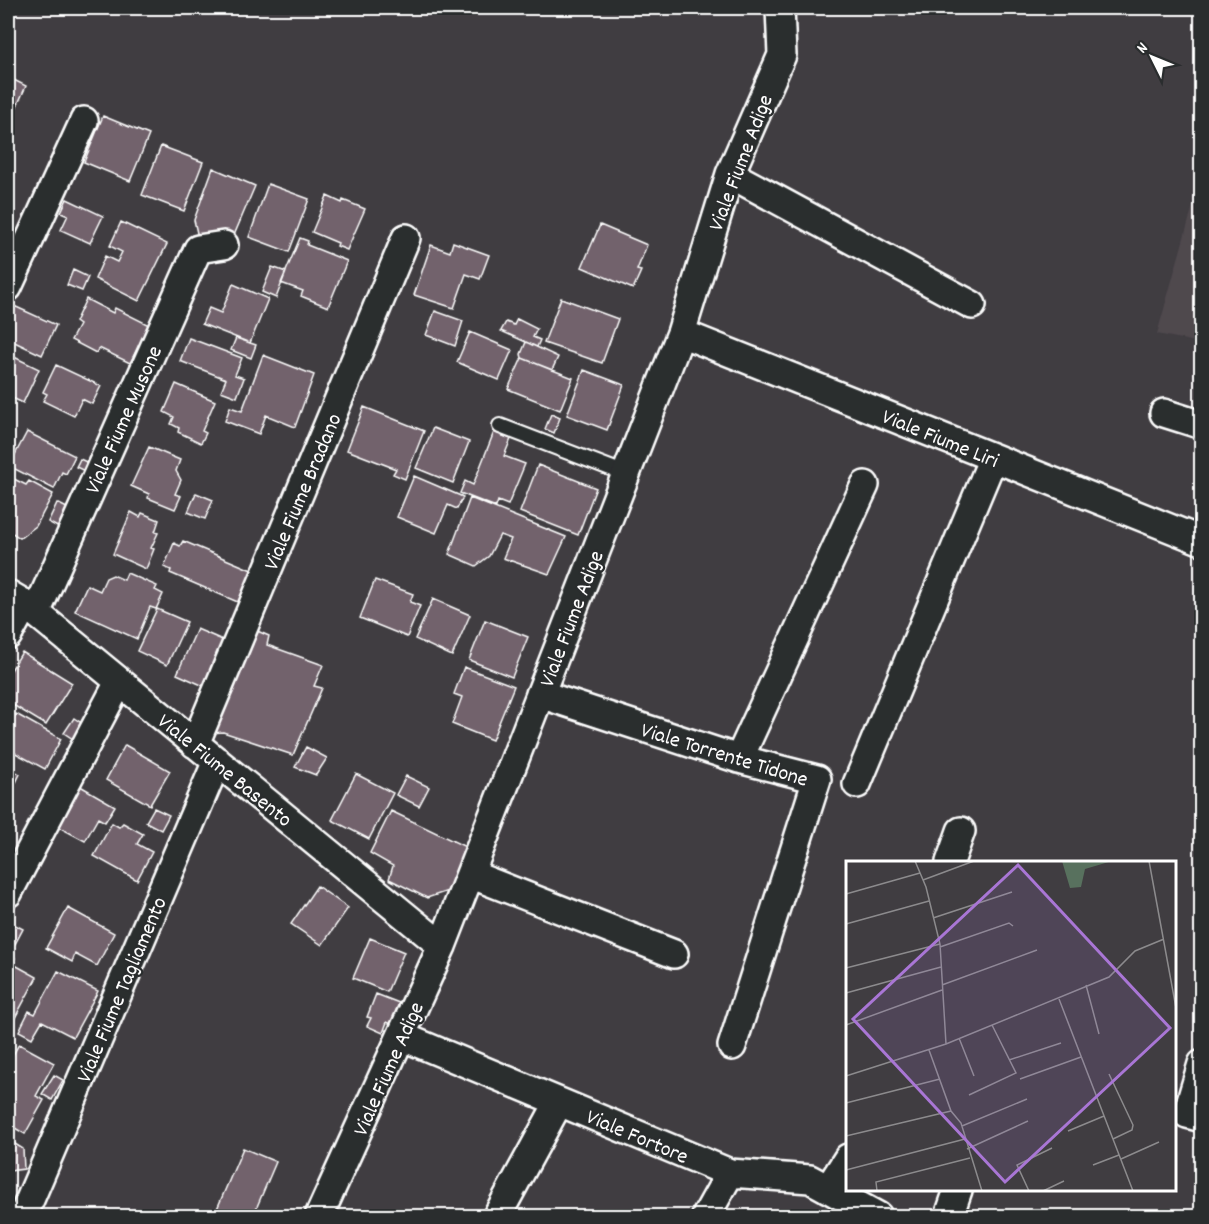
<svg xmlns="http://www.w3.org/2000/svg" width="1209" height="1224" font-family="Dekko,sans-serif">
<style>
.built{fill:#4f484e}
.building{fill:#72626c;stroke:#fff;stroke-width:1.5}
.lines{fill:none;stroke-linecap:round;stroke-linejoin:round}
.service-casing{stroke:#fff;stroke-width:18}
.minor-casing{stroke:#fff;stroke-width:32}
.service{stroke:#2a2d2e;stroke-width:14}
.minor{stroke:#2a2d2e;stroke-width:27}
.labels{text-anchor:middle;stroke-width:4.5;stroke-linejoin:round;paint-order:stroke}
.street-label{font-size:22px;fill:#fff;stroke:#2a2d2e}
.inset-road{fill:none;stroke:#8c8b8d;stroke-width:1.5}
.view{fill:#a976d5;fill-opacity:0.15;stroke:#a976d5;stroke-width:3}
.inset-edge{fill:none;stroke:#fff;stroke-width:3}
</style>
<rect width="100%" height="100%" fill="#403d41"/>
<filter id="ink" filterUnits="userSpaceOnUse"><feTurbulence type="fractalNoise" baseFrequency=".0167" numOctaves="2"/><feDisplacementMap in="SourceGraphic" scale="12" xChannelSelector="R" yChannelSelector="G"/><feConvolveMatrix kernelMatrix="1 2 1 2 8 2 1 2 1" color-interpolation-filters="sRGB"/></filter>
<g filter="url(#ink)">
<!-- built -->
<path class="built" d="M1201 177V343L1157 334Z"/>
<!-- building -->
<path class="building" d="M8 77 26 86 8 126Z
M103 116 149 135 130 181 84 162Z
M161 146 203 162 184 211 142 195Z
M213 168 255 186 232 240 199 242 194 220Z
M268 184 309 199 289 252 249 237Z
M327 196 342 203 343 200 365 209 347 250 337 246 338 243 312 232Z
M67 199 103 216 90 243 61 230 68 215 61 212Z
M121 222 167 244 139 301 95 279 105 256 117 262 122 252 110 246Z
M600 225 647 245 637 270 641 271 633 289 582 267Z
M300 238 308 241 307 245 347 261 328 307 301 296 303 291 281 283Z
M453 242 489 255 480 279 466 274 454 308 414 295 431 245 450 252Z
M272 267 286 272 276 298 262 292Z
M73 270 88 277 82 291 67 285Z
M233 284 268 299 250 343 202 324 209 308 221 313Z
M561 298 618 319 602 363 544 343Z
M86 299 113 313 115 308 149 325 130 363 99 348 96 353 71 340 79 325 75 322Z
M14 306 56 325 42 355 8 339V321Z
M435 311 463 321 455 346 426 335Z
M517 319 537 329 533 337 540 340 537 347 501 331 506 322 514 325Z
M470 332 512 350 499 380 457 362Z
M189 338 242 358 235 375 244 378 237 397 221 391 226 379 180 361Z
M236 338 256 345 251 358 231 350Z
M526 342 558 357 552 370 522 358 521 354Z
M8 354 39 369 23 403 8 396Z
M263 355 314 375 295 427 266 415 259 434 225 421 230 407 242 411Z
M522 358 573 378 560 410 508 389Z
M56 365 101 386 92 404 82 399 74 416 43 401 47 394 43 392Z
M584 370 624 385 607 430 567 415Z
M176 384 215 401 202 431 206 433 201 443 178 432 179 428 171 424 174 417 164 412Z
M364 407 424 431 405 479 393 474 396 469 347 450Z
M551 414 560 418 554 433 545 429Z
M433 428 469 442 453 483 416 468Z
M27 432 75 456 66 474 62 472 54 489 9 466Z
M494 432 511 439 504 456 525 464 508 505 498 501 496 507 460 493 465 481 473 485Z
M149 447 180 460 176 471 181 480 175 494 181 496 175 509 148 498 149 494 131 486Z
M80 459 93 465 89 473 76 467Z
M538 465 596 488 578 535 520 512Z
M8 476 26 485 29 481 53 494 36 526 20 538 8 530Z
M414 476 463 497 457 509 448 505 436 533 397 517Z
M196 493 213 500 205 519 188 512Z
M470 498 566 537 549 574 503 558 511 539 500 535 489 556 476 566 449 554Z
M57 503 75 512 65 531 48 522Z
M131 512 140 517 142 513 159 520 155 532 158 533 151 548 154 549 146 569 113 554Z
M183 541 254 571 240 603 170 573 171 570 164 567 174 543 180 546Z
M127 573 157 586 155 590 163 594 156 609 150 607 137 639 75 611 87 585 100 591 106 578 113 575 124 580Z
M375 580 413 594 410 602 420 606 407 637 360 618Z
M433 599 470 615 452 656 415 639Z
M157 609 187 622 167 665 137 651Z
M485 620 528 637 512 677 469 660Z
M197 629 227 642 206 687 177 674Z
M255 630 269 636 267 645 323 665 314 686 322 688 293 755 223 732 212 733Z
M22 652 72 683 46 725 8 702V675Z
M464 667 514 686 492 740 452 724 462 697 454 694Z
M16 714 61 739 45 769 8 749V730Z
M74 718 83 724 73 739 64 733Z
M125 745 170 771 150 805 106 780Z
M306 747 327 758 316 775 295 767Z
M8 768 20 774 8 799Z
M356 774 393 793 369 839 332 820Z
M406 776 429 787 419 806 396 795Z
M75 783 115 806 105 822 98 818 85 841 53 824Z
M154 808 169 815 161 830 146 822Z
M391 811 472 850 451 890 427 898 389 879 393 866 370 853Z
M112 823 119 827 123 823 143 834 137 844 152 852 137 880 94 856Z
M317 886 348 908 322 945 291 924Z
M68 908 114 933 97 966 75 954 72 962 46 948Z
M8 921 23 929 15 944 8 940Z
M370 938 404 952 387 992 353 978Z
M8 954 15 958 8 971Z
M15 965 37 977 10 1027 8 1026V979Z
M58 971 98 991 73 1037 42 1021 32 1038 19 1031 29 1011 35 1014Z
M376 994 399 1003 391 1024 387 1022 383 1033 367 1026 371 1018 367 1017Z
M19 1044 54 1063 36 1096 44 1100 25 1134 8 1124V1064Z
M54 1075 63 1080 52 1100 42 1094Z
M8 1142H12L23 1149 24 1169 9 1171 11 1195 8 1196Z
M243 1148 276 1162 253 1216H214Z"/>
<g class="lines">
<!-- service casing -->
<g class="service-casing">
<path id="service" d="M500 426 626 474"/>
</g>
<!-- minor casing -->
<g class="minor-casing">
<path id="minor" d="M730 174 972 305
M8 287 84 121
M681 333 1202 541
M1164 413 1202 425
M8 594 25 604 442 946
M36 613 198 249 224 245
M8 635 25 604
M540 694 739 759 817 779 732 1046
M195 744 406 238
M739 759 865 485
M857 784 993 458
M950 862 961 831
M470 874 674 954
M8 893 119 682
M401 1036 730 1173 810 1179 878 1216
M1202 1064 1187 1114 1202 1118
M828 1189 848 1158
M23 1216 217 761
M319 1216 442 946 681 333 730 174 782 55 780 8
M497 1216 559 1102
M706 1216 730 1173
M949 1216 958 1190"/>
</g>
<!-- service -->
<use href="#service" class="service"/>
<!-- minor -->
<use href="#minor" class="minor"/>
</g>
</g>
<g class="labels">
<!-- street labels -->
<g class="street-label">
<text transform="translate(739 162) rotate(-69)" y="8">Viale Fiume Adige</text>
<text transform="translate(122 419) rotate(-66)" y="8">Viale Fiume Musone</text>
<text transform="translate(941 437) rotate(22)" y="8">Viale Fiume Liri</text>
<text transform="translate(301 491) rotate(-67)" y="8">Viale Fiume Bradano</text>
<text transform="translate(570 618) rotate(-69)" y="8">Viale Fiume Adige</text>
<text transform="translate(725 753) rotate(17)" y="8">Viale Torrente Tidone</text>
<text transform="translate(226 769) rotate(39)" y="8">Viale Fiume Basento</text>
<text transform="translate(120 989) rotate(-67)" y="8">Viale Fiume Tagliamento</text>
<text transform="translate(387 1068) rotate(-66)" y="8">Viale Fiume Adige</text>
<text transform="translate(638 1135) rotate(23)" y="8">Viale Fortore</text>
</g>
</g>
<!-- overview -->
<g transform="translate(846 861)">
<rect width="330" height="330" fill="#403d41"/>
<path d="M216 0H266L239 8 235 26 224 27Z" fill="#58715e"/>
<path class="inset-road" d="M69 0 80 26 94 83 100 183M303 0 330 147M77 19 128 0M0 33 74 12M87 57 166 31M0 63 83 40M94 86 163 62 167 65M0 107 94 83M96 124 191 89M240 124 253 173M0 132 95 106M213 138 287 330M0 164 96 129M113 177 128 215M83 189 105 250 115 262 136 330M163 199 215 182M263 213 287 264 286 269 267 278M0 215 100 183 263 116 289 90 318 78M174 218 235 196M123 234 170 212 146 164M0 242 94 218M116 265 181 238M222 270 258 255M0 275 105 250M121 288 182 260M275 298 313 281M247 304 273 294M0 309 119 278M31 330 30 321 124 297M183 330 171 304 206 287M197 330 218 320"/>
<path class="view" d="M172 4 324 167 159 321 7 158Z"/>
<rect width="330" height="330" class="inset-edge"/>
</g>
<!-- margin -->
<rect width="1209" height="1224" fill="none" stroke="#2a2d2e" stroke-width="30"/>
<rect x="15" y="15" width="1179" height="1194" fill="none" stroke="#fff" stroke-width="2" filter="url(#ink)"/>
<!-- north arrow -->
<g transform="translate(1152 57) rotate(313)" stroke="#2a2d2e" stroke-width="4.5" paint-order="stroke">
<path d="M0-4.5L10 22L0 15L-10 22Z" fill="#ffffff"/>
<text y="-9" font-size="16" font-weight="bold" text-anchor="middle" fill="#ffffff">N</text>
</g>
</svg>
